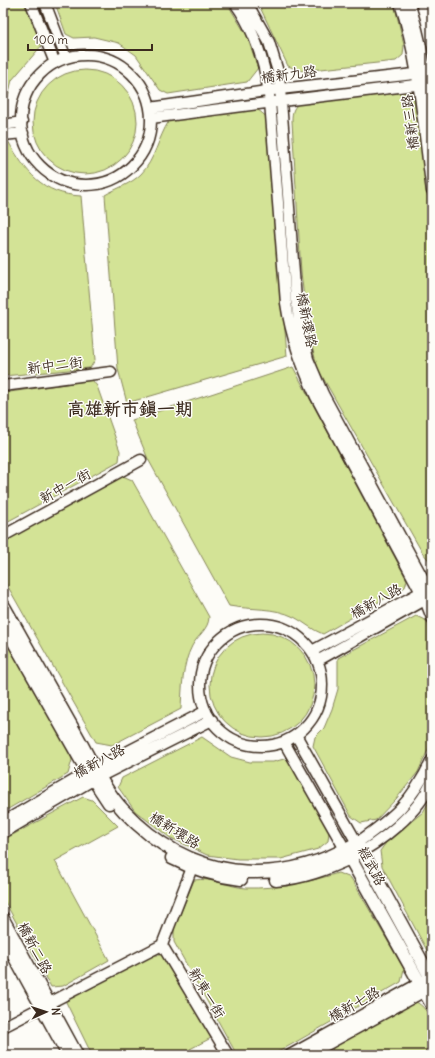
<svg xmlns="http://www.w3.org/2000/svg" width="435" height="1058" font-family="Delius,'LXGW WenKai TC',sans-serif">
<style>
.green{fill:#d3e396;stroke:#87865a}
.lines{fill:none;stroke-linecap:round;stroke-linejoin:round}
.minor-casing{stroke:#3b2a1e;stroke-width:13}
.tertiary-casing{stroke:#3b2a1e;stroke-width:15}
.minor{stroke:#fdfcf7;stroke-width:10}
.tertiary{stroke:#fdfcf7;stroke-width:12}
.labels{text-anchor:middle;stroke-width:3;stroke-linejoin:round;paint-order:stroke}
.street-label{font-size:14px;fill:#3b2a1e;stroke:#fdfcf7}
.district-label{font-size:18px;font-weight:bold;fill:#3b2a1e;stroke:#fdfcf7}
</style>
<rect width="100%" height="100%" fill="#fdfcf7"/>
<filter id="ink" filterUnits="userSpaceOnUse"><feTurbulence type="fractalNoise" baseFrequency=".025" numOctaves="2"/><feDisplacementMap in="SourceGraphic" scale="8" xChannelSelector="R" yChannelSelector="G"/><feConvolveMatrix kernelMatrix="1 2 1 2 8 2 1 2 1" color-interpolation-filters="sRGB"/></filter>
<g filter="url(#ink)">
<!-- green -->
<path class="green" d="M3 3H28L43 44 12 80 3 116Z
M55 3H227L247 36 258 68 247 82 168 94 160 90 136 55 119 43 94 37 74 38 66 34Z
M258 3H394L404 45 403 55 396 61 302 71 288 66Z
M33 122a52 52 0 1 1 104 0a52 52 0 1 1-104 0Z
M404 91H410L414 98 432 214V564L422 552 318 369 308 332 301 272 292 121C292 112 293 107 301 102Z
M257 109 268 118 287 356 127 403 118 369 105 195C117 188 131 184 141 174 155 160 158 138 169 121Z
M8 141C26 172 42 194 81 196L95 360 90 368 3 376V142Z
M293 367 407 580 405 587 323 634C312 630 304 622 294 617 274 607 251 610 229 606L148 459 132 420Z
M92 380 97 386 120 451 119 461 3 524V393Z
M123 476 132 480 209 617C209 629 197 636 192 646 182 665 182 688 181 709L112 745 96 742 3 578V542Z
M416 616 427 621 432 636V741L418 772 396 799 376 820 361 823 351 816 313 746 315 737 324 728 332 709 338 689V658Z
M210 685a52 52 0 1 1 104 0a52 52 0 1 1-104 0Z
M10 645 69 750 72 760 68 774 3 812V649Z
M202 737 231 757 250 762H273L284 759 290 760 329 832 328 841 318 849 281 859H238L207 855 169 837 135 811 118 787 122 778Z
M83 797 92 800 118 826 55 861 109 960 63 986 51 987 3 898V840Z
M432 797V960L382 866 380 851 388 840 423 812Z
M338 873 351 878 404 969 401 982 273 1055H237L174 942V929L194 880C212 877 229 887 246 888 277 889 309 882 338 873Z
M154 955H163L211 1038 190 1049 193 1055H92L65 1000Z
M414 1001C435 1010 432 1035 432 1055H332L331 1053 334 1046Z"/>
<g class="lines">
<!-- minor casing -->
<g class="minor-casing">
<path id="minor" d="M31 3 55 63
M45 3 66 58
M235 3C256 32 266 67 270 102L286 303C291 337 302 366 316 397L425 600 432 618
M247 3 269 42 279 75 296 300 300 325 308 359 323 394 432 595
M400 3C420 64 423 128 432 191
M409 3C422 40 427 78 432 117
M21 120a65 65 0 1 1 130 0a65 65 0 1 1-130 0Z
M150 108 280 89 432 72
M151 118 282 101 432 83
M3 125 22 122
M3 135 23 133
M3 386 111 372
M3 536 141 460
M200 685a61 61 0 1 1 122 0a61 61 0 1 1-122 0Z
M312 651 425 590
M317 661 430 597
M296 735 357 843C395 816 411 803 432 760
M284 742 350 858C380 843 419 813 432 781
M3 822 88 772 206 711
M3 833 93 780 212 720
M3 917 78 1055
M3 938 67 1055
M162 945 228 1055
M3 1027 162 945 195 860
M290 1055 427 979
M308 1055 432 987"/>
</g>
<!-- tertiary casing -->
<g class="tertiary-casing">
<path id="tertiary" d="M3 605C28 649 53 693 77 736 91 761 104 790 124 811 189 880 275 890 357 843L432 980
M3 623 82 762 109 803
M172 858C195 870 215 876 241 879
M276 880C303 878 326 869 350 858L432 1005"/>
</g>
<!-- minor -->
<use href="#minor" class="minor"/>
<!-- tertiary -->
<use href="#tertiary" class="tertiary"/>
</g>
</g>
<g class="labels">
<!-- street labels -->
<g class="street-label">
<text transform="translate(289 74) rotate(-7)" y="5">橋新九路</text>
<text transform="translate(410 122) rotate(-97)" y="5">橋新三路</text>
<text transform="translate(307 320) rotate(79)" y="5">橋新環路</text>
<text transform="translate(55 365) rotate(-7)" y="5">新中二街</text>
<text transform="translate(65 486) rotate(-29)" y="5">新中一街</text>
<text transform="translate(376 601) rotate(-29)" y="5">橋新八路</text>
<text transform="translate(99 761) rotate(-28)" y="5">橋新八路</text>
<text transform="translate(175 830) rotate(32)" y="5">橋新環路</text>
<text transform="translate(372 866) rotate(62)" y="5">經武路</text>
<text transform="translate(35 948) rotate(62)" y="5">橋新二路</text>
<text transform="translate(207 993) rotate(59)" y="5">新東一街</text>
<text transform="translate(354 1004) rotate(-29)" y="5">橋新七路</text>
</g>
<!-- district labels -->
<g class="district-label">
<text x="130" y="415">高雄新市鎮一期</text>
</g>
</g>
<!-- margin -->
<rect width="435" height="1058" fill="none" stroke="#fdfcf7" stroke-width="16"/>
<rect x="8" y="8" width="419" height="1042" fill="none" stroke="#3b2a1e" stroke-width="1.5" filter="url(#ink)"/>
<!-- north arrow -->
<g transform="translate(46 1012) rotate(87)" stroke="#fdfcf7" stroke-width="3" paint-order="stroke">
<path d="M0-3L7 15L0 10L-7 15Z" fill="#3b2a1e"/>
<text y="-6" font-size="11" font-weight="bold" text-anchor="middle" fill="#3b2a1e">N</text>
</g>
<!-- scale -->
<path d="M28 44v6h124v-6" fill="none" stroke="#3b2a1e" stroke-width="2"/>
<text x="34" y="44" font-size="12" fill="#3b2a1e" stroke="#fdfcf7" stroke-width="3" paint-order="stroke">100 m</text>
</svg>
